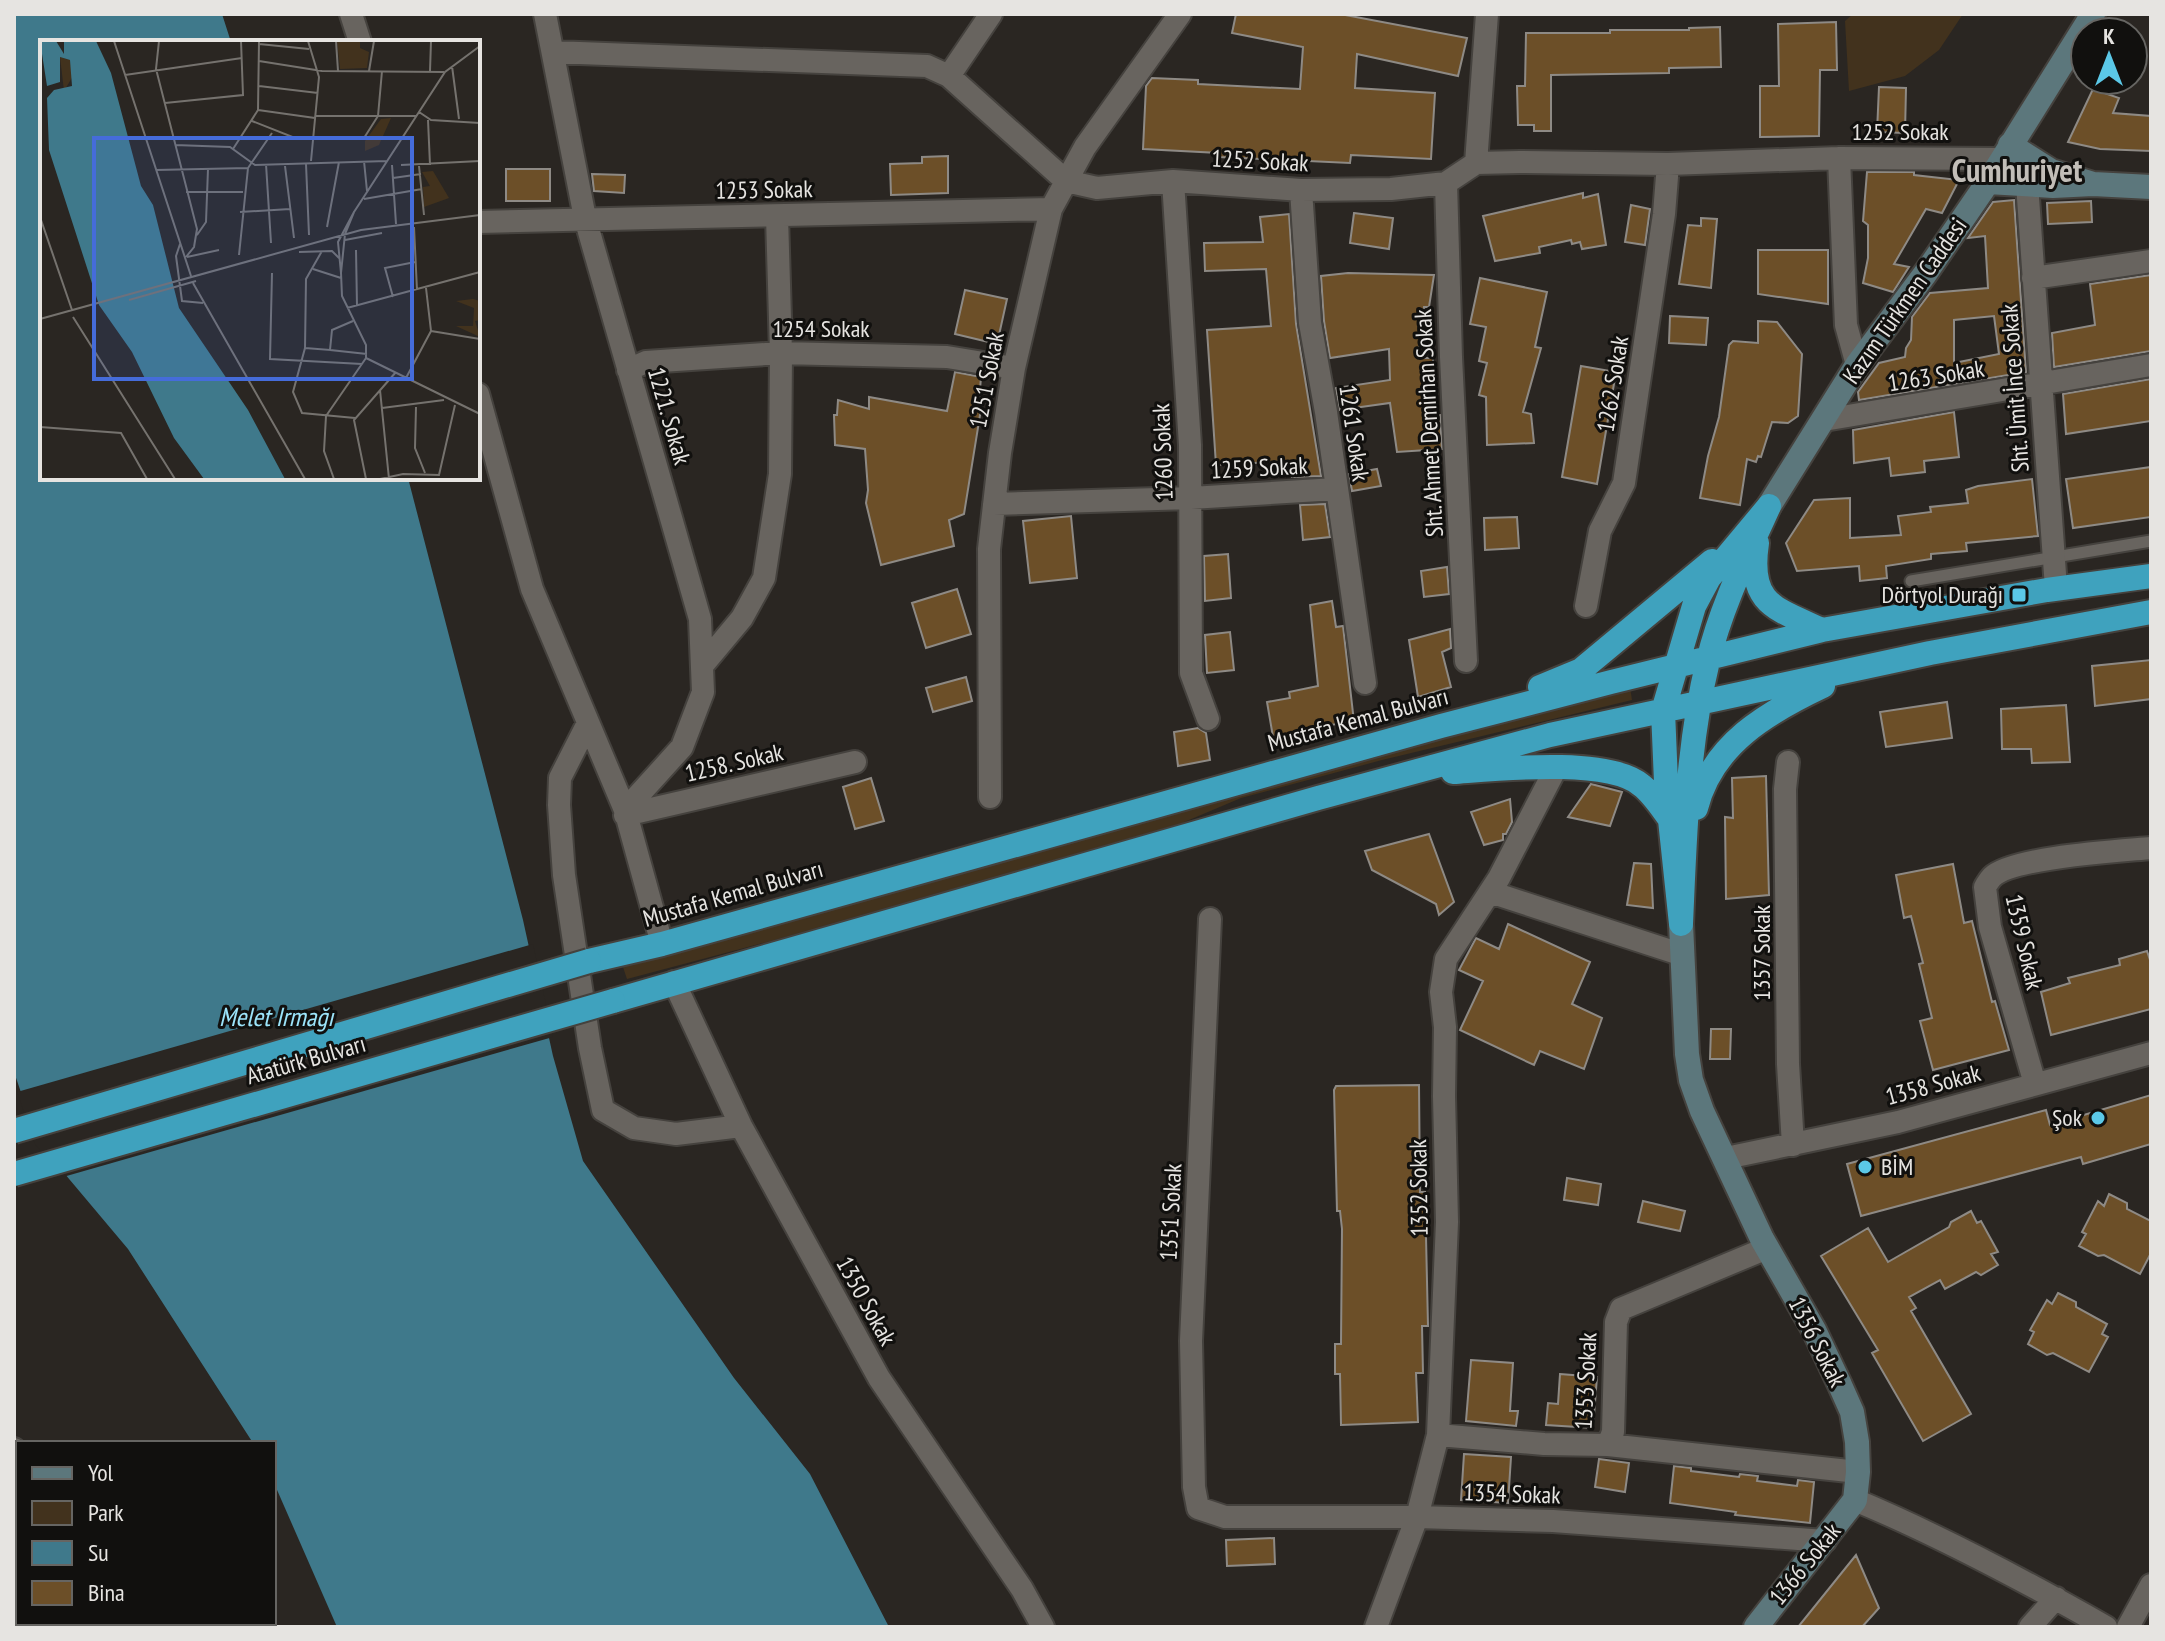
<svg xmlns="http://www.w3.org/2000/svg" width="2165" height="1641" font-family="'PT Sans Narrow',sans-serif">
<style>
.green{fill:#42321d}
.water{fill:#3f798b}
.pier{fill:#2a2622}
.building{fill:#6c4f28;stroke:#8e8a85;stroke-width:2;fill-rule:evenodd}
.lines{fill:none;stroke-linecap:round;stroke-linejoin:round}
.lane-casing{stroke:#45423e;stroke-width:15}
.street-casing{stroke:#45423e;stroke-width:26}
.secondary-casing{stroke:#45423e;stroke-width:28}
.highway-casing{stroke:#45423e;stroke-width:28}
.lane{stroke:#68645f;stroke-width:11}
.street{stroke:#68645f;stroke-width:22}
.secondary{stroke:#5c777c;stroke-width:24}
.highway{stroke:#3fa2be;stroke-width:24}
.highway-bridge-casing{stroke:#45423e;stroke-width:28;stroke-linecap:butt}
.highway-bridge{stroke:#3fa2be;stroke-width:24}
.poi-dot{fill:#5bc8e7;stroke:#11100e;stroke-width:3}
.labels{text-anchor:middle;stroke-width:6;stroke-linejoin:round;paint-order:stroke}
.street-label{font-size:24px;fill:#e6e4e1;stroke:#11100e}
.poi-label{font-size:24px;fill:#e6e4e1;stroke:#11100e;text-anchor:end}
.water-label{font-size:26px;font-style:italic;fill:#9ce4fa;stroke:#11100e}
.district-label{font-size:32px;font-weight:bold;fill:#c2beb8;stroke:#11100e}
.inset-road{fill:none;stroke:#75726e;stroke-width:2}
.view{fill:#456cda;fill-opacity:0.15;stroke:#456cda;stroke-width:4}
.inset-edge{fill:none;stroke:#e6e4e1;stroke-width:4}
</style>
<rect width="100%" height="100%" fill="#2a2622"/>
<!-- green -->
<path class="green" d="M1853 14H1963L1939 50 1905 76 1849 91 1845 21Z
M1630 687 1632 700 1382 760 1241 798 1182 823 771 941 627 979 622 964 1131 821Z"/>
<!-- water -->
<path class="water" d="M14 14H222L231 42H42V478H408L523 920 553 1056 583 1161 734 1378 810 1474 889 1627H337L274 1483V1443H253L128 1249 38 1142 14 1072Z"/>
<!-- pier -->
<path class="pier" d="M533 944 553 1037 63 1177 35 1144 17 1092Z"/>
<!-- building -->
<path class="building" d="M1236 14H1340L1467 38 1458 76 1357 54 1355 88 1435 93 1431 159 1351 155 1350 163 1219 157V153L1143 149 1146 86 1152 78 1198 80V84L1300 89 1303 47 1232 33Z
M1836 22 1837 70H1820L1819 136 1760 137V86H1779L1778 24Z
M1720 27 1721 67 1669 68V73L1551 75V131H1534V125H1518L1517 86H1525L1526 33H1610V30H1689V28Z
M1879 87 1906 88 1905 133 1877 132Z
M2093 89 2119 98 2113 113 2151 116V151L2100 149 2068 142Z
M948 156V193L891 195 890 164 922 163V157Z
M506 169H550V201H506Z
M1867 172H1914V175L1959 180 1942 213 1926 209 1894 264 1909 267 1893 292 1863 283 1868 258V225L1863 221Z
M592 174 625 175 624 193 594 191Z
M1583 193V198L1598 194 1606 245 1582 249 1580 242 1572 244 1571 240 1539 247 1540 253 1495 261 1483 216Z
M2014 200 2026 372 1859 400 1858 392 1879 363 1905 357 1906 348 1911 340 1912 317 1930 293 1988 288 1985 236 1968 238 1993 202ZM1994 316 1999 354 1954 363V320Z
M2091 201 2092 222 2048 224 2047 203Z
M1631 205 1650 209 1645 245 1625 242Z
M1354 213 1393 218 1389 249 1350 243Z
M1289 214 1296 324 1321 476 1292 477 1290 461 1216 465 1207 330 1271 326 1266 269 1205 271 1204 243 1263 242 1260 217Z
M1701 218 1717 219 1711 288 1679 284 1688 225 1701 226Z
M1758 250H1828V304L1758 294Z
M1348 273 1434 275 1429 307H1424L1418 358H1433L1434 415H1440L1442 449 1397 452 1390 403 1340 410 1336 388 1390 380 1389 349 1330 358 1324 321 1321 276Z
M2151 275V351L2054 367 2052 333 2095 325 2090 284Z
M1480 278 1547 292 1535 347 1541 348 1523 412 1531 414 1534 443 1487 445 1486 397 1479 395 1487 363 1479 361 1486 327 1470 324Z
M965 290 1007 299 997 344 955 334Z
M1670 316 1708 318 1706 345 1669 343Z
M1758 321 1777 322 1802 354 1798 416 1788 423 1772 422 1761 457 1758 456 1756 462 1747 459 1740 505 1700 498 1708 456 1719 417 1729 345 1733 341 1758 343Z
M1581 366 1616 372 1597 484 1562 477Z
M955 372 981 377 979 402 982 403 964 514 949 520 954 546 881 565 866 503 868 490 865 449 835 445 834 415H837L838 400 869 409V397L947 411Z
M2151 379V421L2066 434 2063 394Z
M1954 412 1959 457 1924 461 1925 472 1891 476 1889 458 1854 463 1853 430Z
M2151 467V517L2073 528 2066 479Z
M1377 469 1381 486 1352 491 1349 474Z
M2032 479 2038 536 1966 543 1967 551 1931 554V559L1886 566 1887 578 1860 581 1859 566 1797 571 1786 543 1814 500 1850 498V538L1901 535 1898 516 1931 512 1930 507 1968 503 1966 490 1978 486Z
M1325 504 1330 537 1303 540 1300 505Z
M1071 516 1077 578 1030 583 1023 521Z
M1517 517 1519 548 1485 550 1484 518Z
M1228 554 1231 598 1205 601 1204 556Z
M1447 567 1449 594 1424 597 1421 571Z
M957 589 971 634 926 648 912 603Z
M1332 601 1336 627 1343 626 1354 722 1314 727V730L1273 737 1267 702 1290 698 1289 692 1318 686 1310 605Z
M1450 629 1451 648 1442 652 1451 687 1418 697 1409 640Z
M1230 632 1234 670 1207 673 1205 635Z
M2151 660V699L2095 706 2092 666Z
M966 677 972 701 933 712 926 688Z
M1947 702 1952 738 1886 747 1880 712Z
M2066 705 2070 762 2032 763 2031 749H2002L2001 709Z
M1198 728 1206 733 1210 760 1178 766 1174 732Z
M1766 776 1769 895 1726 899 1725 817 1733 818 1732 778Z
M871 778 884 821 855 829 843 787Z
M1591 784 1622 792 1610 826 1568 817Z
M1510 799 1512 822 1506 834H1503V840L1484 845 1471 812Z
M1429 834 1454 902 1439 915 1436 904 1372 870 1365 851Z
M1634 863 1651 864 1653 908 1627 905Z
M1953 864 1964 923 1972 921 1992 1002 1995 1001 2009 1050 1933 1070 1920 1021 1932 1018 1919 964 1923 963 1911 916 1904 918 1896 875Z
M1508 924 1590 962 1572 1004 1602 1018 1584 1069 1540 1051 1534 1065 1460 1030 1483 981 1459 970 1476 938 1499 949Z
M2147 951 2151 963V1009L2051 1035 2041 992 2070 983 2068 978 2120 965 2119 959Z
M1711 1029H1731L1730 1059H1710Z
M1419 1085 1420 1192H1425L1428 1326H1422L1423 1373H1416L1418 1422 1341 1425 1340 1374H1335V1344H1341L1342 1229 1340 1211H1337L1334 1090 1336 1086Z
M2151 1095V1144L2083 1164 2081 1157 1861 1216 1847 1164 2046 1110 2050 1125Z
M1567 1178 1601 1184 1598 1205 1564 1200Z
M2109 1194 2127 1203V1209L2151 1221V1253L2140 1274 2104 1255 2098 1256 2079 1246 2086 1234 2082 1232 2098 1201 2104 1206Z
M1643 1201 1685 1211 1680 1231 1638 1222Z
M1971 1211 1977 1223 1981 1221 1998 1252 1991 1254 1998 1265 1981 1275 1976 1272 1945 1289 1940 1280 1909 1297 1916 1308 1911 1311 1971 1414 1923 1441 1872 1353 1878 1350 1821 1256 1868 1228 1888 1262 1949 1227 1951 1222Z
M2058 1293 2076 1302V1307L2107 1324 2102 1334 2108 1337 2089 1372 2053 1353 2047 1355 2028 1344 2034 1332 2030 1330 2047 1300 2052 1304Z
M1471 1360 1513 1363 1510 1411H1518L1516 1426 1466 1421Z
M1560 1374 1597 1377 1593 1428 1546 1425 1548 1403 1558 1404Z
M1464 1454 1511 1457 1508 1503 1461 1500Z
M1599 1459 1629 1463 1625 1492 1595 1487Z
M1674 1466 1691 1468V1471L1739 1477 1740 1474 1758 1476 1757 1481 1797 1486 1798 1480 1814 1482 1810 1523 1735 1515 1736 1512 1670 1503Z
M1274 1538 1275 1564 1227 1566 1226 1540Z
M1856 1555 1879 1608 1862 1627H1798Z"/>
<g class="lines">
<!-- lane casing -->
<g class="lane-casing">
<path id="lane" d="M1911 581 2151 541"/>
</g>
<!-- street casing -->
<g class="street-casing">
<path id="street" d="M351 14 360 42
M545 14 585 218 700 619 703 692 682 747 625 810
M553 52 927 66 949 76 1066 181 1097 188 1173 181 1301 190 1391 189 1446 183 1476 163 1520 162 1668 164 1839 158 2001 159
M949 76 991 14
M1839 158 1846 325 1857 365
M1476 163 1487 14
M1173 181 1190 445 1191 673 1208 719
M1446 183 1451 357 1466 661
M2027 184 2056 588
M1301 190 1310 323 1326 412 1365 683
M478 222 1051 209
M2033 278 2151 261
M628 370 646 362 781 353 947 357 1014 368
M478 394 532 589 625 810 662 944
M1824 420 2151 365
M994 504 1191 498 1336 489
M1586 606 1600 531 1624 483 1664 214 1668 164
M702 666 742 618 764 578 780 474 781 353 777 216
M588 723 560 778 559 805 564 875 590 1048 603 1110 634 1128 676 1134 741 1126
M1788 762 1785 789 1788 1064 1793 1145
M990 797 989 549 1000 453 1014 368 1051 209 1085 147 1180 14
M625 815 855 762
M1490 892 1683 955
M1210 919 1191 1341 1194 1487 1198 1508 1225 1517H1417L1553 1521 1825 1541
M674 982 741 1126 879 1378 1022 1589 1043 1627
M2035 1084 1990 927 1985 887C1987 884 1989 880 1992 877 2013 857 2119 851 2151 848
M1726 1158 1898 1122 2151 1053
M1438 1435 1544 1444 1608 1445 1613 1432 1616 1322 1621 1309 1767 1248
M1608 1445 1858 1472
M14 1449 18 1455
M1855 1500C1941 1536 2025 1581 2106 1627
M127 1623 130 1627
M1376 1627 1417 1517 1438 1435 1447 1222 1444 1096 1445 1027 1441 992 1446 959 1499 878 1556 768
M2030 1627 2056 1598
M2128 1627 2151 1585"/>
</g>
<!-- secondary casing -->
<g class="secondary-casing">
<path id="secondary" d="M1988 182 2053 186 2093 184 2051 171 2010 145
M2093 184 2151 187
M1769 506 1857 365 1925 274 1988 182 2093 14
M1681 924 1687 1054 1691 1080 1702 1111 1762 1239 1814 1330 1840 1385 1852 1412 1857 1442 1858 1472 1855 1500 1756 1627"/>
</g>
<!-- highway casing -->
<g class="highway-casing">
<path id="highway" d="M1769 506C1746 557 1721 607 1708 661 1687 747 1685 836 1681 924L1666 782 1663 711 1694 606 1709 578Z
M1757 543C1748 604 1774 608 1822 630
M1540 687 1581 670 1712 561
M1453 772C1496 769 1608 757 1641 785 1652 793 1661 807 1669 818
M1696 808C1712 744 1768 712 1823 686
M589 961 662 944 1441 726 1611 682 1822 630 2047 590 2151 576
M613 1001 1318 798 1550 735 1930 653 2151 612"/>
</g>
<!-- lane -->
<use href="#lane" class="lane"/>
<!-- street -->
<use href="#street" class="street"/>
<!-- secondary -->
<use href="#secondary" class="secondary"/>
<!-- highway -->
<use href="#highway" class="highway"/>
<!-- highway-bridge casing -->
<g class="highway-bridge-casing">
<path id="highway-bridge" d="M14 1131 589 961
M14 1174 613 1001"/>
</g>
<!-- highway-bridge -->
<use href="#highway-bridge" class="highway-bridge"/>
</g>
<!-- markers -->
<g class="poi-dot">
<rect x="2011" y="587" width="16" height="16" rx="4"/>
<circle cx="2098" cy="1118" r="8"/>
<circle cx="1865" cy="1167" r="8"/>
</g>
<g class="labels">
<!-- street labels -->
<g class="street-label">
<text x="1900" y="140">1252 Sokak</text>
<text transform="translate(1260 161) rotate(3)" y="8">1252 Sokak</text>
<text transform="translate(764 190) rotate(-1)" y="8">1253 Sokak</text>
<text transform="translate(1905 301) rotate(-55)" y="8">Kazım Türkmen Caddesi</text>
<text x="821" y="337">1254 Sokak</text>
<text transform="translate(1936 376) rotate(-9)" y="8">1263 Sokak</text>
<text transform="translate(987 380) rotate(-79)" y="8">1251 Sokak</text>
<text transform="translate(1613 384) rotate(-81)" y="8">1262 Sokak</text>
<text transform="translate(2015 388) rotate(-94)" y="8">Sht. Ümit İnce Sokak</text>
<text transform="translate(669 416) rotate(74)" y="8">1221. Sokak</text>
<text transform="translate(1429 423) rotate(-93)" y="8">Sht. Ahmet Demirhan Sokak</text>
<text transform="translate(1354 433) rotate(82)" y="8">1261 Sokak</text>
<text transform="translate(1163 452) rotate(-92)" y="8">1260 Sokak</text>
<text transform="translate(1259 468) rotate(-3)" y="8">1259 Sokak</text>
<text transform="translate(1358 720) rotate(-15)" y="8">Mustafa Kemal Bulvarı</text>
<text transform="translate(734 763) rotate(-13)" y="8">1258. Sokak</text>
<text transform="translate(733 894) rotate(-16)" y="8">Mustafa Kemal Bulvarı</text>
<text transform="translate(2024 942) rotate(77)" y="8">1359 Sokak</text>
<text transform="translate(1762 953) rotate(-90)" y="8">1357 Sokak</text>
<text transform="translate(306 1060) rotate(-16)" y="8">Atatürk Bulvarı</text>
<text transform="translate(1933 1085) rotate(-15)" y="8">1358 Sokak</text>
<text transform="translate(1419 1188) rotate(-91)" y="8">1352 Sokak</text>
<text transform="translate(1171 1212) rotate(-87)" y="8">1351 Sokak</text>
<text transform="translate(866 1301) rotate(61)" y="8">1350 Sokak</text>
<text transform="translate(1817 1342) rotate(63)" y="8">1356 Sokak</text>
<text transform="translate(1586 1381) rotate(-87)" y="8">1353 Sokak</text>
<text transform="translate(1512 1494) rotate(2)" y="8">1354 Sokak</text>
<text transform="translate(1805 1564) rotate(-51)" y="8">1366 Sokak</text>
</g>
<!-- poi labels -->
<g class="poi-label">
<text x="2003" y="603">Dörtyol Durağı</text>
<text x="2082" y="1126">Şok</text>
<text x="1881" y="1175" text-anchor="start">BİM</text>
</g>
<!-- water labels -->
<g class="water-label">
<text x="276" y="1026">Melet Irmağı</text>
</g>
<!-- district labels -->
<g class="district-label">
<text x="2017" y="182">Cumhuriyet</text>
</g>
</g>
<!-- overview -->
<g transform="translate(40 40)">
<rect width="440" height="440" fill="#2a2622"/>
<path d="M297 1H320V8L329 12 327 28 300 29ZM20 17 30 20 33 36 24 51ZM351 78 339 105 325 111V101L341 79ZM393 131 409 158 384 167 383 147 390 146 382 132ZM433 259 440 261V280L435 281 440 297 416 286H433L434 268 416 261Z" fill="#42321d"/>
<path d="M0 1H16L24 14V1H56L71 33 101 146 113 165 139 268 208 370 245 439H164L134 398 92 312 59 265 9 110 7 58 14 50 32 46 30 20 20 17V42L7 46Z" fill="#3f798b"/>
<path class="inset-road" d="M74 1 151 236M119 1 116 29 157 189 154 207 146 217M268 1 279 37 271 121M296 1 298 31M219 4 269 9M219 21 282 31 404 32M412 26 419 79M329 31 334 1M390 31 391 1M85 35 202 18M219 46 278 53M125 63 203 55 201 1M218 70 275 78M379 72 391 80 440 83M276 76H377M388 80 390 125M212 81 255 98H324L338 76 342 31M135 105 190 107 215 125 347 121M193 109 218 70 219 1M324 121 327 151M226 124 231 203M266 124 269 195M352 125 356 184M361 125 440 121M245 126 254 198M379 126 384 175M116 130 208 128M353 138 381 134M146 152H203M324 159 382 149M200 172 250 169M314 172 405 32 440 6M314 172 305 194 301 233 298 202ZM0 177 32 270M287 187 299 122M374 187 377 250M157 195 166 182 168 129M305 200 342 193M140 204 136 216 142 261 163 263M316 210 317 266M282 211 266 239 265 308 253 352 262 373 315 378M259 212 292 211 299 218M199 215 208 128 232 93M147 217 179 210M273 229 301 238M232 233 230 319 322 324M301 233 302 256 326 305V318M153 243 265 439M353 257 345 228 375 222M89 260 156 241M307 268 440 232M33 277 135 439M0 279 321 190 440 175M391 291 440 299M265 308 290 310 292 290 313 281M290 310 327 314M326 318 440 374M366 338 391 291 386 248M340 350 349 439M376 367 375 408 385 433M342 368 404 360M0 387 81 393 107 439M294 439 284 411 286 376 326 318M326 439 314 380 356 332M340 439 363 434 399 435 415 365"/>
<path class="view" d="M54 98H372V339H54Z"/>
<rect width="440" height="440" class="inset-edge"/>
</g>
<!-- border -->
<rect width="2165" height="1641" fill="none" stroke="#e6e4e1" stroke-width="32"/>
<!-- legend -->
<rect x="16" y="1441" width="260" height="184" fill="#11100e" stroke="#666562" stroke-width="2"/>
<rect x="32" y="1467" width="40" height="12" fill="#5c777c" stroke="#666562" stroke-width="2"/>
<text x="88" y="1481" font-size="24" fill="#e6e4e1">Yol</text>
<rect x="32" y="1501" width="40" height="24" fill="#42321d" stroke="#666562" stroke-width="2"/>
<text x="88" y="1521" font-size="24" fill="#e6e4e1">Park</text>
<rect x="32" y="1541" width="40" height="24" fill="#3f798b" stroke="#666562" stroke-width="2"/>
<text x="88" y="1561" font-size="24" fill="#e6e4e1">Su</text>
<rect x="32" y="1581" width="40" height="24" fill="#6c4f28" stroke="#666562" stroke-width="2"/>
<text x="88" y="1601" font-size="24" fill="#e6e4e1">Bina</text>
<!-- north arrow -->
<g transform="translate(2109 56)"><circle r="38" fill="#11100e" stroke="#666562" stroke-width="2"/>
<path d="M0-6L14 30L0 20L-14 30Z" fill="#5bc8e7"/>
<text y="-12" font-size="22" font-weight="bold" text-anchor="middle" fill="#e6e4e1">K</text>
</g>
</svg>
